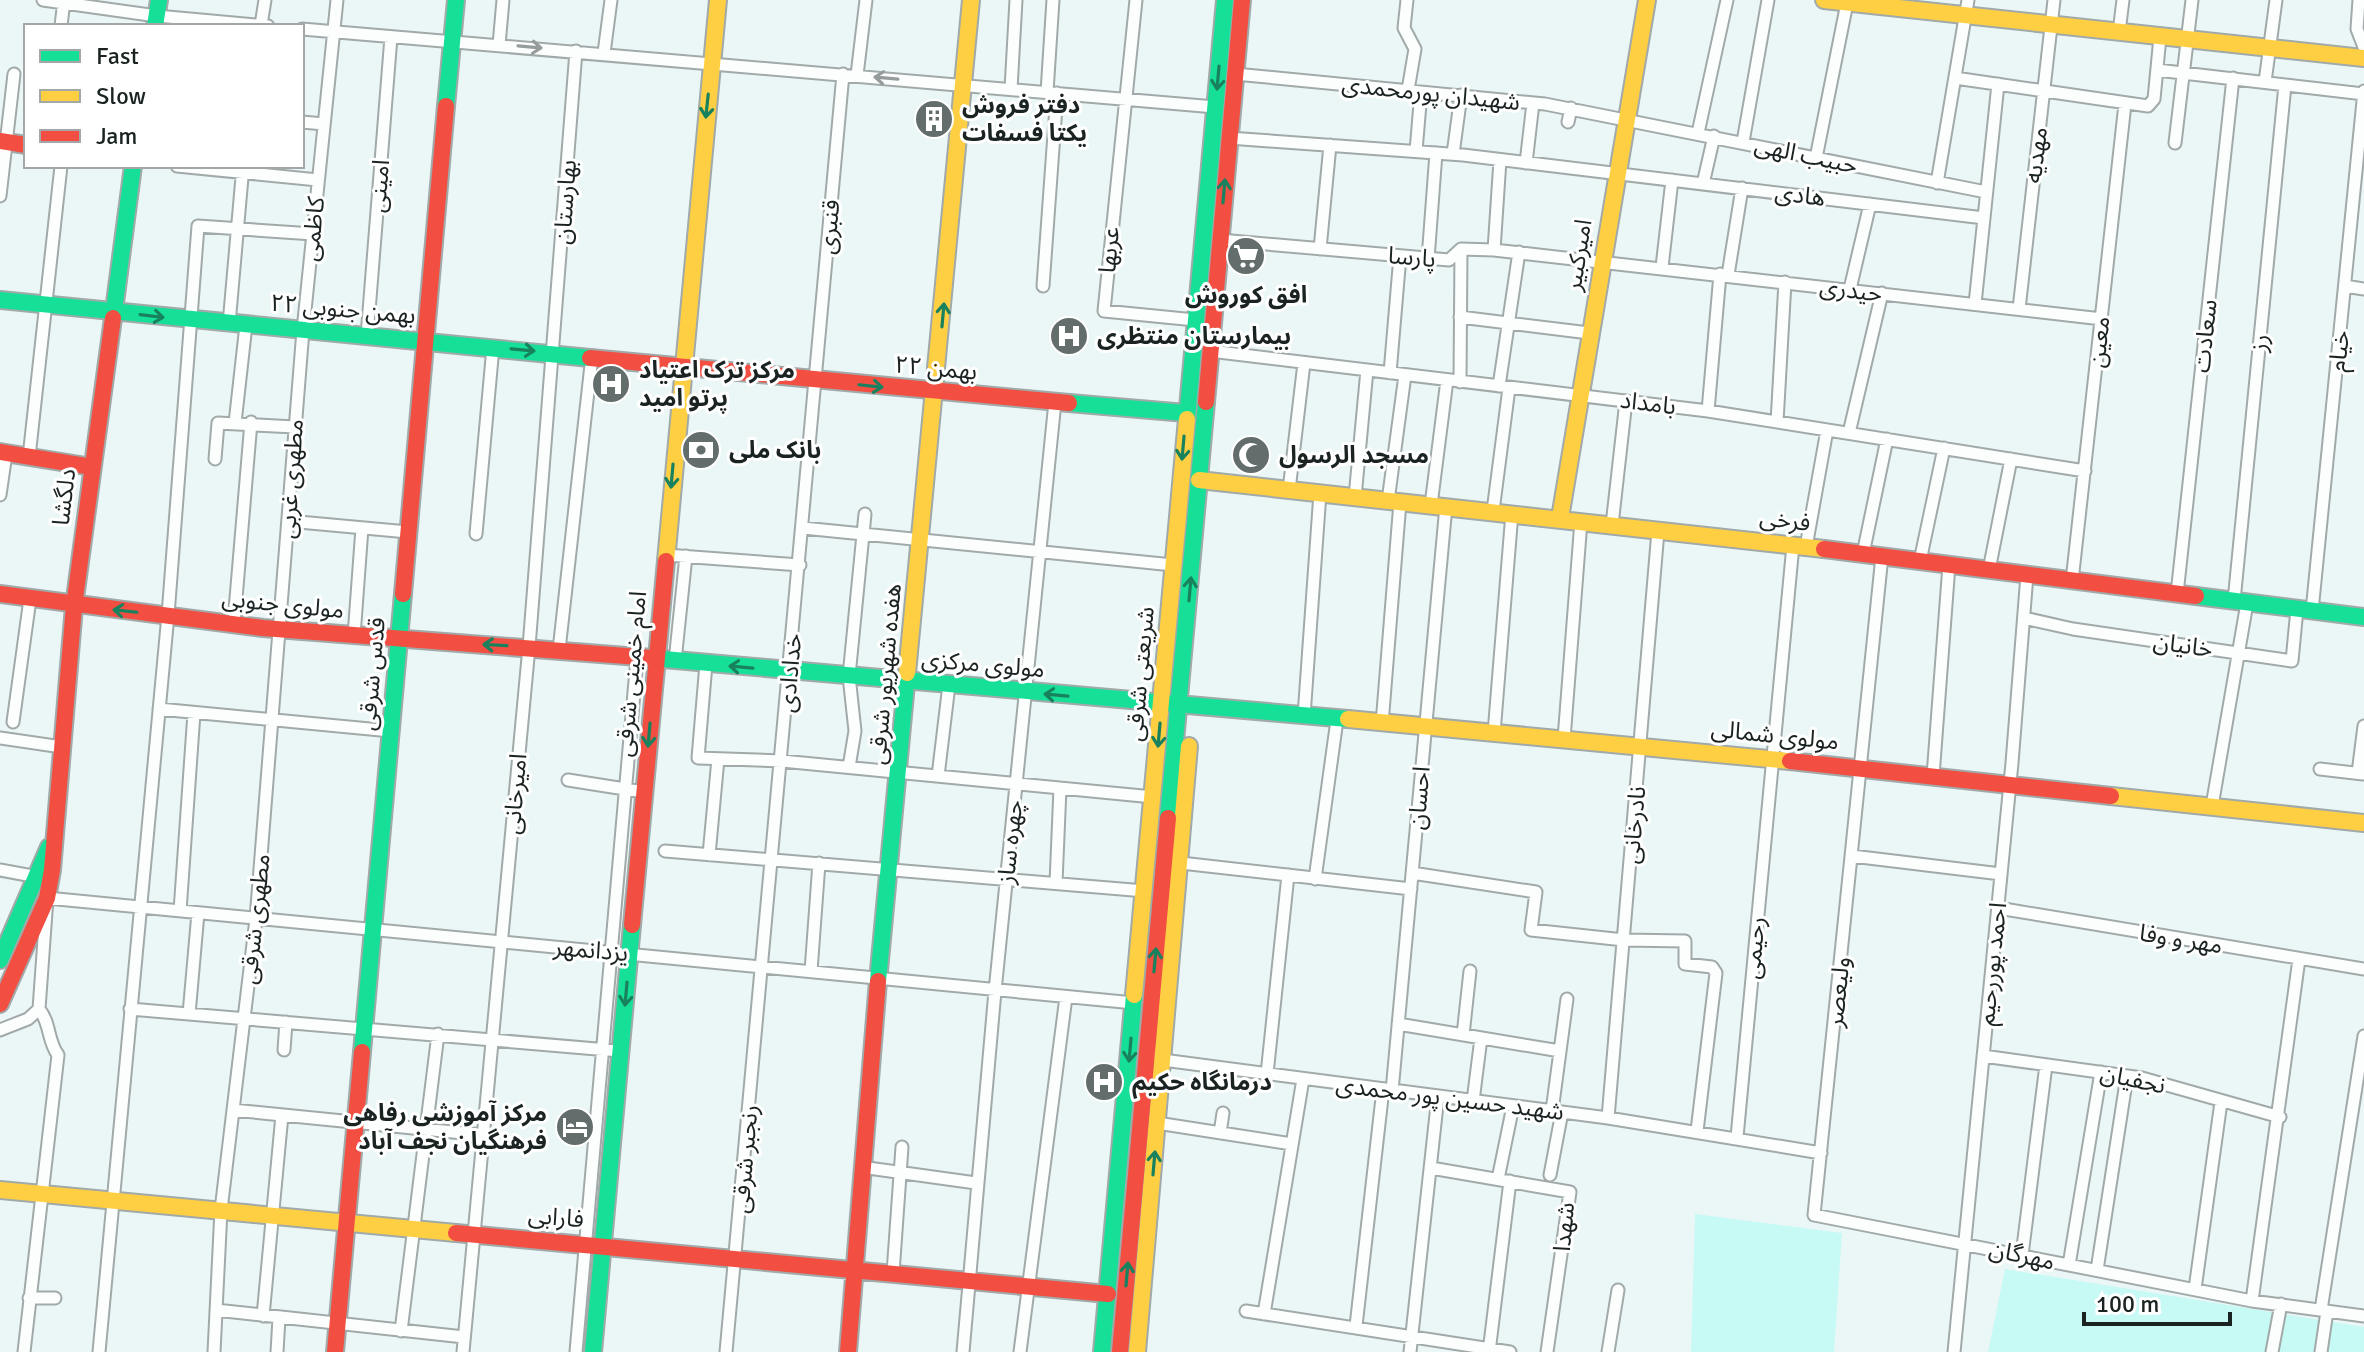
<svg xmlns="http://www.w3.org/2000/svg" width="2364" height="1352" font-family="Signika,'Noto Sans Arabic',sans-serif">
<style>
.green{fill:#c7f9f5}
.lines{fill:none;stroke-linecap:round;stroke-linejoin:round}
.street-casing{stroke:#a1a9a9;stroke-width:15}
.fast-casing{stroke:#a1a9a9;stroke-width:20}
.slow-casing{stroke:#a1a9a9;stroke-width:20}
.jam-casing{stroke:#a1a9a9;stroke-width:20}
.street{stroke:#fcfefe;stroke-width:11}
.fast{stroke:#16e098;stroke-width:16}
.slow{stroke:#ffcf43;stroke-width:16}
.jam{stroke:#f24e42;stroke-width:16}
.oneway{stroke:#969b9b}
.oneway2{stroke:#18815d}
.labels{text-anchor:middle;stroke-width:6;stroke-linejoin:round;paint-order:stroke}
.street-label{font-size:24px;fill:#1a2222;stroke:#fff}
.poi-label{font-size:24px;font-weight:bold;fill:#1a2222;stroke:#fff;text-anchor:start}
</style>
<rect width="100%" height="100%" fill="#ebf7f6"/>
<!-- green -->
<path class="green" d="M1695 1214 1842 1233 1834 1352H1691Z
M2005 1269 2364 1327V1352H1988Z"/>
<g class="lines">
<!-- street casing -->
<g class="street-casing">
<path id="street" d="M43 0 157 16 268 26
M1136 0 1104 311 1195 320
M1407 0 1404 28 1415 49 1408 90
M2359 0 2357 29 2364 47
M261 25 265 0
M61 26 64 0
M302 29 1215 107
M2119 32 2123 0
M499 45 503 0
M604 53 611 0
M2157 70 2364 94
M1235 74 1545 104 1986 192
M857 75 866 0
M1955 78 2148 106 2154 99 2160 37
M2265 82 2276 0
M1011 89 1016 0
M1047 92 1053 0
M302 122 324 124
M1568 122 1571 108
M1698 133 1727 0
M1229 138 1463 155 1984 218
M1743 142 1768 0
M2175 143 2192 0
M1416 151 1421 92
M1453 154 1461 95
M1816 158 1847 3
M1526 163 1533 103
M177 166 318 180
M1937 183 1968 0
M1703 184 1714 136
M0 196 14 74
M1220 240 1449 260 1461 249 1494 250 2102 319
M1320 249 1330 145
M1494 250 1500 160
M1428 259 1436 153
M1662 267 1672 180
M1728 275 1742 188
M1043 286 1057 93
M2345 286 2364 289
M1850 289 1870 204
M1975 304 1998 84
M2019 309 2054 0
M1460 317 1589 333
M229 324 243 166
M367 336 391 37
M1210 351 1708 411 2085 471
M1390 373 1400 256
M1460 382 1461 249
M1499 386 1519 252
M1708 411 1720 274
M1777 422 1785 282
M235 423 246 325
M1849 433 1882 293
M29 457 61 166
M215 459 218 423 295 427
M1289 490 1304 363
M0 495 6 454
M1355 497 1367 370
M1388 501 1405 375
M1431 505 1447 380
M1493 511 1509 388
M288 521 408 532
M1612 525 1626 401
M803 528 1173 565
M476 534 493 347
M1806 547 1827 430
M1863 554 1887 439
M666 555 800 565
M1882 556 1814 1215 2252 1301 2364 1316
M1920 561 1944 448
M1989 570 2011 459
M2072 581 2125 104
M2177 594 2233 78
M2234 601 2285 85
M2312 611 2364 91
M2024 618 2073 629 2292 661 2297 609
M234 622 251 422
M354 636 362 528
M559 650 592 356
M675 661 686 556
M706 664 698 758 782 761 1153 797
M159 709 391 731
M1304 716 1320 493
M13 722 30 599
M1382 724 1400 502
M1494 733 1512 513
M0 738 62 747
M1564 739 1581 521
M849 767 855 731 849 676 865 514
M2320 769 2363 774
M2358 773 2364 726
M938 776 949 685
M1933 776 1949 565
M568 780 644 792
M2212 806 2247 603
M665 851 1145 891
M709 855 718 759
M1852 856 2001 874
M1181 863 1411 889
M0 870 38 877
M1412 873 1536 892 1531 930 1624 940 1685 941V964L1712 967 1716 973 1697 1131
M1315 879 1337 720
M1056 883 1060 788
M1998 908 2364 969
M180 911 194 713
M811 971 819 863
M130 1009 620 1051
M189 1014 198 913
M1398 1024 1560 1051
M0 1030 28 1019 39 1009 47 898 1134 1003
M1463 1035 1470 971
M284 1050 286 1022
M1983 1056 2142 1078 2280 1117
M1155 1059 1608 1118 1821 1153
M1267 1074 1288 875
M1392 1091 1446 506
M1473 1101 1481 1038
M233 1110 483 1135
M1552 1111 1567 999
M1608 1118 1658 531
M1157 1123 1292 1144
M1220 1133 1223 1113
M1737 1137 1793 545
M861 1167 976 1183
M1431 1168 1570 1192 1547 1352
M1550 1175 1562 1112
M1498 1179 1513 1106
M2022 1255 2046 1065
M2069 1265 2101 1072
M2097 1270 2127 1076
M893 1273 902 1147
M2195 1289 2221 1102
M29 1298H55
M2252 1301 2299 959
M216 1310 464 1337
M2321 1310 2364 1036
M1246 1311 1510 1352
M1264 1314 1303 1079
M263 1316 282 1115
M1356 1326 1383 1089
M401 1331 438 1034
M24 1352 58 1055C47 1040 51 1024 39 1009
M99 1352 168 615 198 226 313 234
M214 1352 221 1210 256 919 303 330 337 0
M277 1352 279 1318
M463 1352 529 647 576 51
M576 1352 637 658
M726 1352 843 74
M963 1352 995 991 1055 402
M1020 1352 1066 997
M1410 1352 1438 1096
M1489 1352 1510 1181
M1608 1352 1618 1290
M1954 1352 2012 763 2027 575
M2272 1352 2281 1304
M2321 1352 2327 1311"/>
</g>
<!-- fast casing -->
<g class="fast-casing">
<path id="fast" d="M155 26 159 0
M446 106 456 0
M0 300 590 358
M113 318 133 166
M1069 403 1186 413
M1187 419 1225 0
M2196 596 2364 617
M652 658 1348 719
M1168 818 1206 402
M0 960 49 847
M878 981 907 673
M362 1052 403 594
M593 1352 632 925
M1102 1352 1134 995"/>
</g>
<!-- slow casing -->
<g class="slow-casing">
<path id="slow" d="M1824 0 2364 58
M1199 480 1824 549
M1560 518 1647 0
M666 561 718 0
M907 673 971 0
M1348 719 1790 761
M2111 796 2364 823
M1134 995 1187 419
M0 1190 456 1233
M1137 1352 1189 746"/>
</g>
<!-- jam casing -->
<g class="jam-casing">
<path id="jam" d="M0 141 26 145
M590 358 1069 403
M1206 402 1242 0
M0 452 92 467
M1824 549 2196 596
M0 594 263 628 652 658
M403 594 446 106
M1790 761 2111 796
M632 925 666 561
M0 1004 47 898 52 870 74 606 113 318
M456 1233 1108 1294
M335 1352 362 1052
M848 1352 878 981
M1120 1352 1168 818"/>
</g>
<!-- street -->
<use href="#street" class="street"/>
<!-- fast -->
<use href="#fast" class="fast"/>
<!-- slow -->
<use href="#slow" class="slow"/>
<!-- jam -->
<use href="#jam" class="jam"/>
</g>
<!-- one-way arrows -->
<defs><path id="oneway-shaft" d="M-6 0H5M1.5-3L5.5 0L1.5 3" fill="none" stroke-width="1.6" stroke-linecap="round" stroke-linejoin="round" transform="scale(2)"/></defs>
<g class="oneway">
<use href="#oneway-shaft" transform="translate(530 47) rotate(5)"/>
<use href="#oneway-shaft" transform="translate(886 78) rotate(-175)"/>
</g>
<g class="oneway2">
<use href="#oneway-shaft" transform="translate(1218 78) rotate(95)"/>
<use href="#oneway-shaft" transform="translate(707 106) rotate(96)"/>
<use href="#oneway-shaft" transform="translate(1224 191) rotate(-85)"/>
<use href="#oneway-shaft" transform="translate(943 315) rotate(-85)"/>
<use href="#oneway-shaft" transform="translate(152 316) rotate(7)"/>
<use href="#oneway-shaft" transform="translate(523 350) rotate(5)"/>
<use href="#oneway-shaft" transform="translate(871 386) rotate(6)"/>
<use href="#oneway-shaft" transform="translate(1183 448) rotate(95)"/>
<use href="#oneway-shaft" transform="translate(672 476) rotate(95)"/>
<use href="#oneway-shaft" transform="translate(1190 589) rotate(-85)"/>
<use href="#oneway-shaft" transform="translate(125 611) rotate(-174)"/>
<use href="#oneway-shaft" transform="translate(495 645) rotate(-177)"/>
<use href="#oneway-shaft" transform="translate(741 667) rotate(-175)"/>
<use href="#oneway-shaft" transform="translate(1056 695) rotate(-175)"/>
<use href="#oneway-shaft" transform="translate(649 735) rotate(95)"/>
<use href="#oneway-shaft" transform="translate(1159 735) rotate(95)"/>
<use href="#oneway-shaft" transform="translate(1155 960) rotate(-85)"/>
<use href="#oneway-shaft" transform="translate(626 994) rotate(95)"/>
<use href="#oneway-shaft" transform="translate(1130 1050) rotate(95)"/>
<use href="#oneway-shaft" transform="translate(1154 1163) rotate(-85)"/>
<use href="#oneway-shaft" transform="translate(1127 1274) rotate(-85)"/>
</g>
<!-- icons -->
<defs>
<g id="building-disc" transform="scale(2)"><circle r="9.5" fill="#636d6c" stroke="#fff"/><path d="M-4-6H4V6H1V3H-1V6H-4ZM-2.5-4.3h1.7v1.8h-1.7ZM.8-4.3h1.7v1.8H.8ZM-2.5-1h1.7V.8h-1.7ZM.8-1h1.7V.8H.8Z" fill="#fff"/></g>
<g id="supermarket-disc" transform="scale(2)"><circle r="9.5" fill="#636d6c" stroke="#fff"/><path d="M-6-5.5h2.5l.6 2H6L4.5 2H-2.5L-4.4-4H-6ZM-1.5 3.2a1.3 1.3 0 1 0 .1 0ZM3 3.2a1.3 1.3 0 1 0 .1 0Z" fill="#fff"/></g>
<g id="hospital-disc" transform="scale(2)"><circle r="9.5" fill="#636d6c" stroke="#fff"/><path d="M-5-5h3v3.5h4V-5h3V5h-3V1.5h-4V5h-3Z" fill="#fff"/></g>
<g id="bank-disc" transform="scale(2)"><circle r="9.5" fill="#636d6c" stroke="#fff"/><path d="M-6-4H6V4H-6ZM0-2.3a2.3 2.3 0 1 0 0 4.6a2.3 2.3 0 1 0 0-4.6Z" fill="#fff"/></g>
<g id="mosque-disc" transform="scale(2)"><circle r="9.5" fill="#636d6c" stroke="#fff"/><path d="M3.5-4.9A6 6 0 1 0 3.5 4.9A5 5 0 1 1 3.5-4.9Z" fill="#fff"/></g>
<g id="hotel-disc" transform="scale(2)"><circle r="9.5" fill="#636d6c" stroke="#fff"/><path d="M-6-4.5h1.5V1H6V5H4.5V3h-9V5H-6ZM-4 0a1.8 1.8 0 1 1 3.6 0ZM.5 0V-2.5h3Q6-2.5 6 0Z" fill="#fff"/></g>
</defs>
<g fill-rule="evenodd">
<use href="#building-disc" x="934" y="119"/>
<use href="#supermarket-disc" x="1246" y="256"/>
<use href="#hospital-disc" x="1069" y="336"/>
<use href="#hospital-disc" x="611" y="384"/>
<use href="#bank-disc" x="701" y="450"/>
<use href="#mosque-disc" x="1251" y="455"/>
<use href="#hospital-disc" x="1104" y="1082"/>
<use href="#hotel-disc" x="575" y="1127"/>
</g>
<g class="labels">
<!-- street labels -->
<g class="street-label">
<text transform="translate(1431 93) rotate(6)" y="8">شهیدان پورمحمدی</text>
<text transform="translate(1806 155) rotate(12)" y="8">حبیب الهی</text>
<text transform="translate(2036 155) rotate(-83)" y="8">مهدیه</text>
<text transform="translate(379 186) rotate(-85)" y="8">امینی</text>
<text transform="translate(1800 195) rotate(7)" y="8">هادی</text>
<text transform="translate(565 202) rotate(-86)" y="8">بهارستان</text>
<text transform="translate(829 227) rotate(-85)" y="8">قنبری</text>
<text transform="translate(313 229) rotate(-84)" y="8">کاظمی</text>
<text transform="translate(1109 250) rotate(-85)" y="8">عربها</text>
<text transform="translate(1578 255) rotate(-81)" y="8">امیرکبیر</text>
<text transform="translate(1412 257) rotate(5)" y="8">پارسا</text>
<text transform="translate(1851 290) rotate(7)" y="8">حیدری</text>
<text transform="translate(343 309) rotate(5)" y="8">۲۲ بهمن جنوبی</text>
<text transform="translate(2205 336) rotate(-84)" y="8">سعادت</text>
<text transform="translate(2099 342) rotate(-84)" y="8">معین</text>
<text transform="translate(2259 343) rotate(-84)" y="8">رز</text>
<text transform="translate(2339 351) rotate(-84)" y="8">خیام</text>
<text transform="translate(936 368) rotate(5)" y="8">۲۲ بهمن</text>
<text transform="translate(1648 403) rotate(7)" y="8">بامداد</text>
<text transform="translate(291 479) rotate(-86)" y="8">مطهری غربی</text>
<text transform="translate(64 497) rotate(-83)" y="8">دلگشا</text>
<text transform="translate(1785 520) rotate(7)" y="8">فرخی</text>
<text transform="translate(283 604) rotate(6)" y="8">مولوی جنوبی</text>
<text transform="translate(2183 645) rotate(8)" y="8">خانیان</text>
<text transform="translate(983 664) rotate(5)" y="8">مولوی مرکزی</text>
<text transform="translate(790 673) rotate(-85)" y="8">خدادادی</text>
<text transform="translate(372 674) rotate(-85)" y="8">قدس شرقی</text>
<text transform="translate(631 674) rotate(-85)" y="8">امام خمینی شرقی</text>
<text transform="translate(885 674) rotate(-85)" y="8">هفده شهریور شرقی</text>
<text transform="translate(1140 674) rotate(-85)" y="8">شریعتی شرقی</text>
<text transform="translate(1775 735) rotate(6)" y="8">مولوی شمالی</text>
<text transform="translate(515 794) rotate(-85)" y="8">امیرخانی</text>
<text transform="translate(1419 798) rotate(-85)" y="8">احسان</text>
<text transform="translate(1634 825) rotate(-85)" y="8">نادرخانی</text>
<text transform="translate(1010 842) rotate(-84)" y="8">چهره ساز</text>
<text transform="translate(255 919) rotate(-84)" y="8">مطهری شرقی</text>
<text transform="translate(2181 939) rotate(9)" y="8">مهر و وفا</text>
<text transform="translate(1754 948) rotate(-85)" y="8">رحیمی</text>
<text transform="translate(591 950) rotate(5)" y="8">یزدانمهر</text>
<text transform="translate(1992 964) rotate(-84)" y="8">احمد پوررحیم</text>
<text transform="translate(1838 992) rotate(-84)" y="8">ولیعصر</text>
<text transform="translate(2133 1079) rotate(12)" y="8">نجفیان</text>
<text transform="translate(1450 1098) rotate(7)" y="8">شهید حسین پور محمدی</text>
<text transform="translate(745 1159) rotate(-85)" y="8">رنجبر شرقی</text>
<text transform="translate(556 1217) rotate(5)" y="8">فارابی</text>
<text transform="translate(1564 1227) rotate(-85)" y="8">شهدا</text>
<text transform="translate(2022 1255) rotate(12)" y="8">مهرگان</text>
</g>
<!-- poi labels -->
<g class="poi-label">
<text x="962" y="113">دفتر فروش<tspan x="962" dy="28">یکتا فسفات</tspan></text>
<text x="1246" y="303" text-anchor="middle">افق کوروش</text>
<text x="1097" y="344">بیمارستان منتظری</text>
<text x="639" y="378">مرکز ترک اعتیاد<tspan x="639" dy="28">پرتو امید</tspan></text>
<text x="729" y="458">بانک ملی</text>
<text x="1279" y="463">مسجد الرسول</text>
<text x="1132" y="1090">درمانگاه حکیم</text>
<text x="547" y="1121" text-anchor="end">مرکز آموزشی رفاهی<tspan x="547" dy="28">فرهنگیان نجف آباد</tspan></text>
</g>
</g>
<!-- legend -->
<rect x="24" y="24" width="280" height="144" fill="#ffffff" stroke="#a3a7a7" stroke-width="2"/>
<rect x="40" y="50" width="40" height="12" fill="#16e098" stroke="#a3a7a7" stroke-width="2"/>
<text x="96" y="64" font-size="24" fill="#1a2222">Fast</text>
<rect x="40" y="90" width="40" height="12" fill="#ffcf43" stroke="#a3a7a7" stroke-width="2"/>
<text x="96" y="104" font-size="24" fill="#1a2222">Slow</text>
<rect x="40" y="130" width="40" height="12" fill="#f24e42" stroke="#a3a7a7" stroke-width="2"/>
<text x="96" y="144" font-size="24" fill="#1a2222">Jam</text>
<!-- scale -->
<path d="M2084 1312v12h146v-12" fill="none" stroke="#1a2222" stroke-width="4"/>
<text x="2096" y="1312" font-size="24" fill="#1a2222" stroke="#ffffff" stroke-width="6" paint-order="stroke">100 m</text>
</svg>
